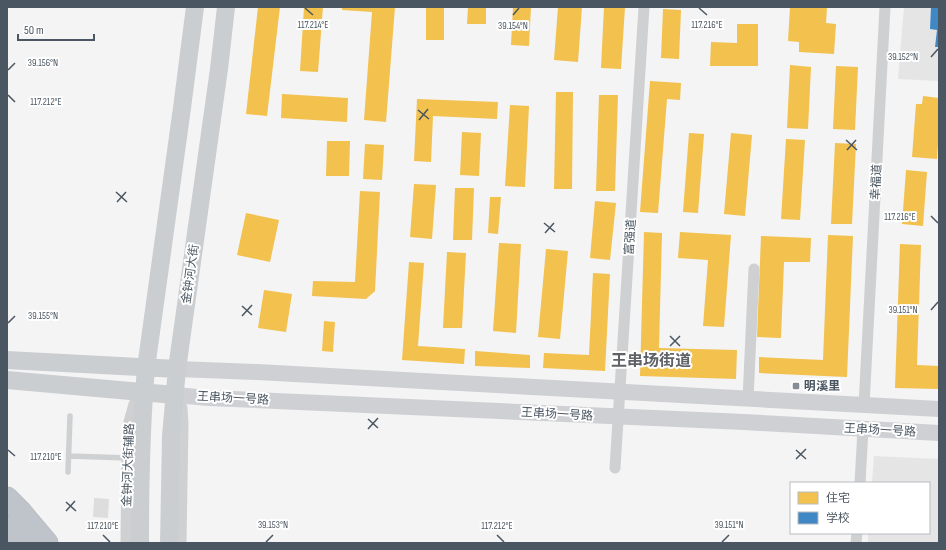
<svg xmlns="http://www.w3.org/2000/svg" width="946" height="550" font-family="'Sofia Sans Condensed','Noto Sans SC',sans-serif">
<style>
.education{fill:#e6e5e6}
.homes{fill:#f2c14e}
.schools{fill:#3f88c5}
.building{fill:#ddddde}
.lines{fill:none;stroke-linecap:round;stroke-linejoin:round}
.highway-casing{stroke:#b9bec3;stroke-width:23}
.lane{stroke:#ced0d2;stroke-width:5.5}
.street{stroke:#ced0d2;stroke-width:11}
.secondary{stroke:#ced0d4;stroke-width:16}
.primary{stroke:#caced1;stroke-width:18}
.highway{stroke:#bec4c9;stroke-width:21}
.ticks{fill:none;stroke:#4a5661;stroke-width:1.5}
.poi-dot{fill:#868d94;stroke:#fff;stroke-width:1.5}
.labels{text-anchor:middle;stroke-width:4;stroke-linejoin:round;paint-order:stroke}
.street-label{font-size:12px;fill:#4a5661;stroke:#fff}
.poi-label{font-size:12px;font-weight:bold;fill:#4a5661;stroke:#fff;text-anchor:start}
.district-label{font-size:16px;font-weight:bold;fill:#5f6368;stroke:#fff}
.ticks-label{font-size:10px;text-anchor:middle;fill:#4a5661;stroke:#fff;stroke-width:4;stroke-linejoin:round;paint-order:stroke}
</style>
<rect width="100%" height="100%" fill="#f4f4f4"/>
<!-- education -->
<path class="education" d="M904 7H939V81L898 79Z
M874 456 939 459V543H868V533H929V483H872Z"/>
<!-- homes -->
<path class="homes" d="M258 7H280L267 116 246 114Z
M304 7H323L318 72 300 71Z
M342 7H395L386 122 364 120 372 12 342 10Z
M426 7H444V40H426Z
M468 7H486V24H467Z
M513 7H531L529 46 511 45Z
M558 7H582L578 62 554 60Z
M604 7H625L621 69 601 68Z
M790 7H827L826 23 836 24 834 54 799 52V42L788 41Z
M663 9 681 10 679 59 661 58Z
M737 24H758V66H710L711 42 737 43Z
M790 65 811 67 808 129 787 128Z
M836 66 858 67 855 130 833 129Z
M650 81 681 83 680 100 667 99 658 213 640 212Z
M556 92H573L572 189H554Z
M282 94 348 98 347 122 281 118Z
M599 95H618L615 191H596Z
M923 96 939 98V129L937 159 912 157 916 104H922Z
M417 99 498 102 497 119 433 116 431 162 414 161Z
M510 105 529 106 525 187 505 186Z
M462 132 481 133 479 176 460 175Z
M689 133 704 134 698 213 683 212Z
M731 133 752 135 745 216 724 214Z
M786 139 805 140 800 220 781 219Z
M327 141H350L349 176H326Z
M835 143 856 144 852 224H831Z
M365 144 384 145 382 180 363 179Z
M906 170 927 172 923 226 902 224Z
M414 184 436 185 432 239 410 237Z
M455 188H474L472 240H453Z
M360 191 380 192 375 291 366 299 312 296 313 281 355 282Z
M490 197H501L498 234 488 233Z
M595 201 616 203 610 260 590 258Z
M246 213 279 220 270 262 237 255Z
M644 232 662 233 659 348 737 350 736 379 640 376Z
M680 232 731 235 724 327 703 326 708 260 678 258Z
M828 235 853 236 847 377 759 373V357L823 360Z
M761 236 811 238 810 262H784L781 338 757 337Z
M499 243 521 244 516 333 493 331Z
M900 244 921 245 917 365 939 366V389L895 388Z
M546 249 568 251 560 339 538 337Z
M447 252 466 253 462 328H443Z
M409 262 424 263 418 346 465 349 464 364 402 360Z
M593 273 610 274 605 371 543 368 544 353 589 355Z
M264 290 292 294 286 332 258 328Z
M324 321 335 322 333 352 322 351Z
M475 351 530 355V368L475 366Z"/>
<!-- schools -->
<path class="schools" d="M931 7H939V47H935L937 30 930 29Z"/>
<!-- building -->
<path class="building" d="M94 498 109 499 108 518 93 517Z"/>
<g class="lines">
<!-- highway casing -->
<g class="highway-casing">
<path id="highway" d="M7 498 20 511 47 543
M7 527 22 543"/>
</g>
<!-- lane -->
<path class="lane" d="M69 456 129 458
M68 472 70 416"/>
<!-- street -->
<path class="street" d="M177 399 182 408 183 424 181 543
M748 399 754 269
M864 405 885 7
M615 468 644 7
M860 483 863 429
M126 543 127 458 129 422 134 404 144 392
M856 543 857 533"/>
<!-- secondary -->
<path class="secondary" d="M177 369 257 372 939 409
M175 395 209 398 744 422 939 433"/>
<!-- primary -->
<path class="primary" d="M7 360 177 369
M7 380 175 395
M140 543C140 485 141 426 146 368L182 108 195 7
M169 543 171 436 177 369 219 69 226 7"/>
<!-- highway -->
<use href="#highway" class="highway"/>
</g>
<!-- ticks -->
<path class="ticks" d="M305 8 313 15M699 8 707 15M513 15 519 8M931 57 938 49M8 70 15 63M8 95 15 102M418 110 429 119M419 120 428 109M846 140 857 150M847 150 856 140M116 192 127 202M117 202 126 192M931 216 938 223M544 223 555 232M545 233 554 223M242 306 252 315M931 310 938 302M242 316 252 305M8 323 15 316M670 336 680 346M670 346 680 336M368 419 378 428M368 429 378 418M8 450 15 456M796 450 806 459M796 459 806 449M66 502 76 511M66 511 75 501M103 535 110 542M497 535 504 542M266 542 273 535M722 542 729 535"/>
<!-- markers -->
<rect class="poi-dot" x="792" y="382" width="8" height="8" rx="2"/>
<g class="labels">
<!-- street labels -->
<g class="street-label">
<text transform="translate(876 182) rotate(-87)" y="4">幸福道</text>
<text transform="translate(630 237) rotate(-86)" y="4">富强道</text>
<text transform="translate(190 274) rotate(-82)" y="4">金钟河大街</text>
<text transform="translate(233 398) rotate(3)" y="4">王串场一号路</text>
<text transform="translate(557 414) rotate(3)" y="4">王串场一号路</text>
<text transform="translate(880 430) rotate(3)" y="4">王串场一号路</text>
<text transform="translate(128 465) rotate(-88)" y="4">金钟河大街辅路</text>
</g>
<!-- poi labels -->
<g class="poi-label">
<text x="804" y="390">明溪里</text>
</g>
<!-- district labels -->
<g class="district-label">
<text x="651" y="366">王串场街道</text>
</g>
</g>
<g class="ticks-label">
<text x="313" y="28">117.214°E</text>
<text x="707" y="28">117.216°E</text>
<text x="513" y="29">39.154°N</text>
<text x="903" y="60">39.152°N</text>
<text x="43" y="66">39.156°N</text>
<text x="46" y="105">117.212°E</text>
<text x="900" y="220">117.216°E</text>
<text x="903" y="313">39.151°N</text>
<text x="43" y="319">39.155°N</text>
<text x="46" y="460">117.210°E</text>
<text x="273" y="528">39.153°N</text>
<text x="729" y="528">39.151°N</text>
<text x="103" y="529">117.210°E</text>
<text x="497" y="529">117.212°E</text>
</g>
<!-- border -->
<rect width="946" height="550" fill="none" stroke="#4a5661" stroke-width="16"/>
<!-- legend -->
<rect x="790" y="482" width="140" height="52" fill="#ffffff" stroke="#b7bbc0"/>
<rect x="798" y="492" width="20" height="12" fill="#f2c14e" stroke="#b7bbc0"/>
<text x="826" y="502" font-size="12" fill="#4a5661">住宅</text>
<rect x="798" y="512" width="20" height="12" fill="#3f88c5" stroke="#b7bbc0"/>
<text x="826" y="522" font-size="12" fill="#4a5661">学校</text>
<!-- scale -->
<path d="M18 34v6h76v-6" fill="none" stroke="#4a5661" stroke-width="2"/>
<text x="24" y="34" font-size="12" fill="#4a5661" stroke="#ffffff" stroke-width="3" paint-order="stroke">50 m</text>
</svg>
